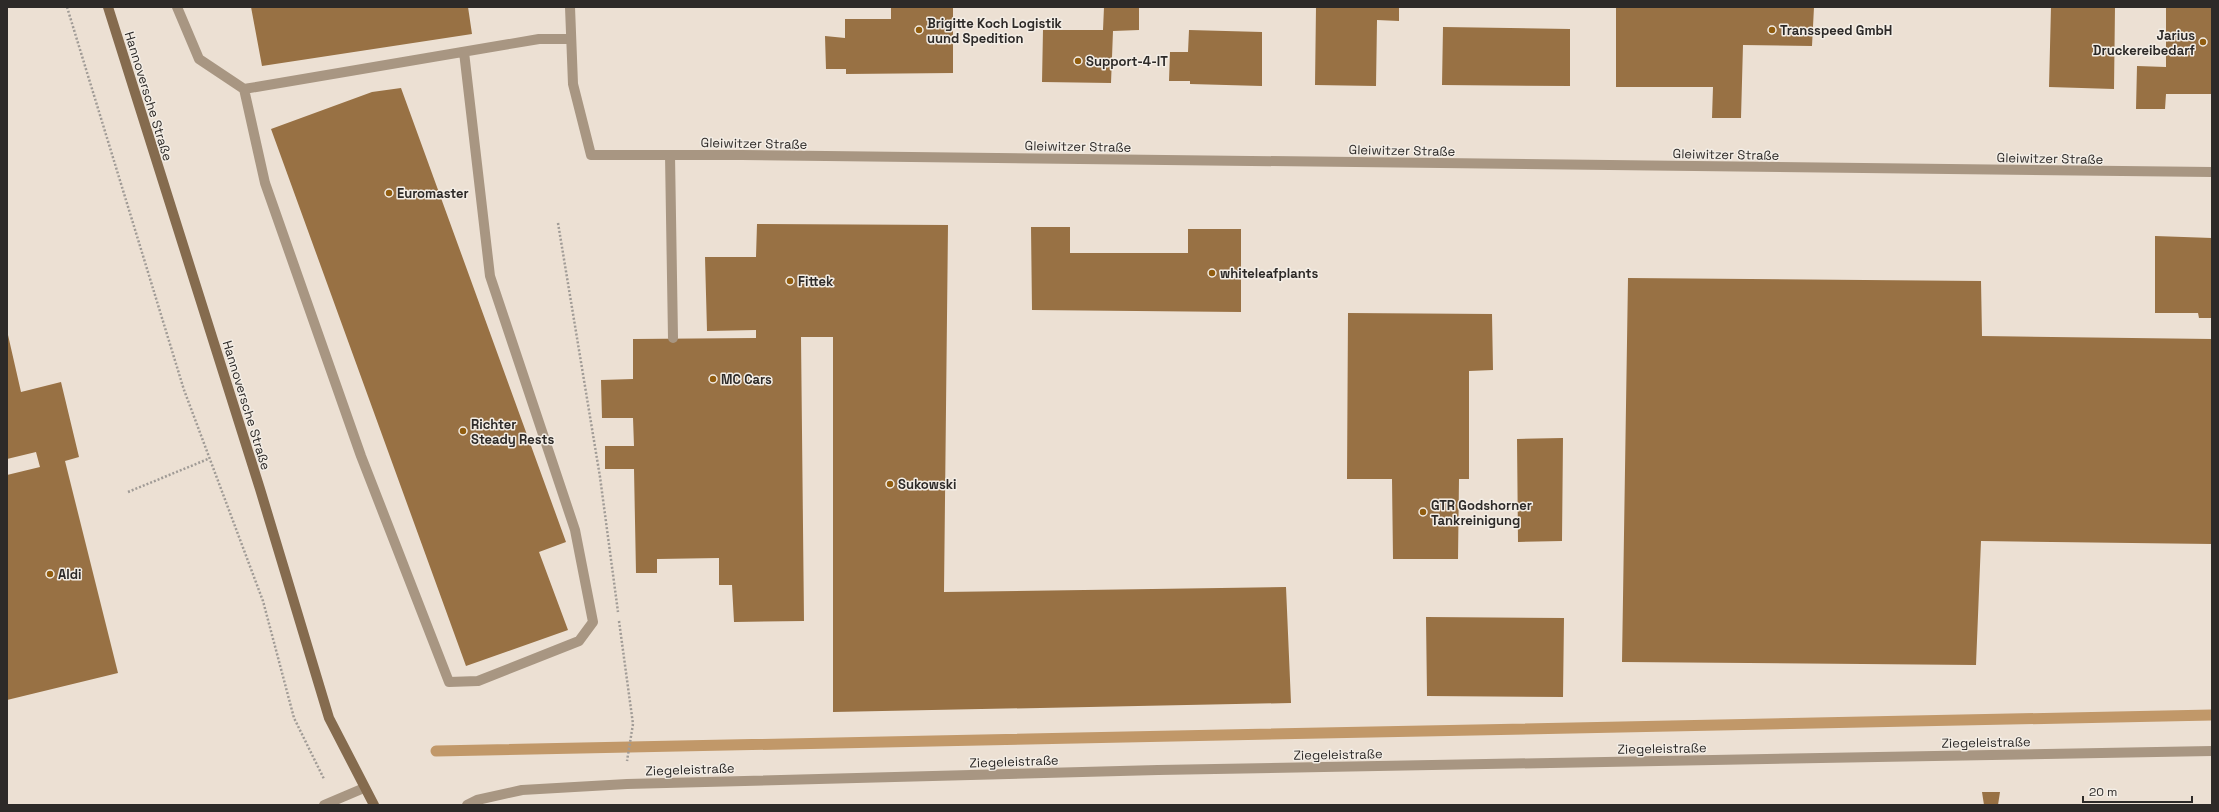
<svg xmlns="http://www.w3.org/2000/svg" width="2219" height="812" font-family="'Space Grotesk',sans-serif">
<style>
.built{fill:#ece0d3}
.lines{fill:none;stroke-linecap:round;stroke-linejoin:round}
.stream{stroke:#c19869;stroke-width:11}
.building{fill:#987144}
.path{stroke:#a09b96;stroke-width:2.5;stroke-dasharray:2 2;stroke-linecap:butt}
.service{stroke:#a89682;stroke-width:10}
.minor{stroke:#a89682;stroke-width:10}
.secondary{stroke:#856b4e;stroke-width:10}
.poi-dot{fill:#915d0f;stroke:#f3ede5;stroke-width:1.5}
.labels{text-anchor:middle;stroke-width:3;stroke-linejoin:round;paint-order:stroke}
.poi-label{font-size:13px;font-weight:bold;fill:#2d2a28;stroke:#f3ede5;text-anchor:start}
.street-label{font-size:13px;fill:#2d2a28;stroke:#f3ede5}
</style>
<rect width="100%" height="100%" fill="#f3ede5"/>
<!-- built -->
<path class="built" d="M7 7H2212V805H7Z"/>
<g class="lines">
<!-- stream -->
<path class="stream" d="M436 751 2212 715"/>
</g>
<!-- building -->
<path class="building" d="M251 7H468L472 34 262 66Z
M891 7H953V73L846 74V69H826L825 36 845 38V19H891Z
M1104 7H1139V30L1113 31 1111 83 1042 82 1043 30H1103Z
M1316 7H1399V21L1377 20 1376 86 1315 85Z
M1616 7H1814L1812 46 1743 45 1741 118H1712L1713 87H1616Z
M2051 7H2115L2114 89 2049 87Z
M2166 7H2212V94H2166L2165 109H2136L2137 66 2166 67Z
M1443 27 1570 29V86L1442 85Z
M1189 30 1262 32V86L1190 84V81H1169L1170 52H1188Z
M401 88 566 542 539 552 568 630 466 666 271 129 372 92Z
M757 224 948 225 944 592 1286 587 1291 703 833 712V337H801L804 621 734 622 732 585H719V558L657 559V573H636L634 469H605V446H634L633 418H602L601 380 633 379V339L756 338V330L707 331 705 257H756Z
M1031 227H1070V253H1188V229H1241V312L1032 310Z
M2155 236 2212 238V318H2199L2198 313H2155Z
M1628 278 1981 281 1982 336 2212 339V544L1981 541 1976 665 1622 662Z
M1348 313 1492 314 1493 370 1469 371V479H1459L1458 559H1393L1392 479H1347Z
M8 335 21 392 61 382 79 457 65 461 118 673 7 700V475L40 467 36 452 7 459Z
M1563 438 1562 541 1518 542 1517 439Z
M1426 617 1564 618 1563 697 1427 696Z
M1982 792H2000L1998 805H1984Z"/>
<g class="lines">
<!-- path -->
<path class="path" d="M67 7 184 390 263 601 294 718 324 779
M558 223 600 477 618 612
M128 492 208 459
M619 621 633 724 627 761"/>
<!-- service -->
<path class="service" d="M177 7 199 59 244 89 539 39H570
M244 89 265 183 361 456 449 682 478 681 579 641 593 622 575 530 490 276 464 52
M670 155 673 338
M467 805 477 800 522 790 627 784 1158 770"/>
<!-- minor -->
<path class="minor" d="M570 7 573 84 591 155H741L2212 172
M1158 770 2212 751
M324 805 364 788"/>
<!-- secondary -->
<path class="secondary" d="M108 7 260 489 329 718 374 805"/>
</g>
<!-- markers -->
<g class="poi-dot">
<circle cx="919" cy="30" r="4"/>
<circle cx="1772" cy="30" r="4"/>
<circle cx="2203" cy="42" r="4"/>
<circle cx="1078" cy="61" r="4"/>
<circle cx="389" cy="193" r="4"/>
<circle cx="1212" cy="273" r="4"/>
<circle cx="790" cy="281" r="4"/>
<circle cx="713" cy="379" r="4"/>
<circle cx="463" cy="431" r="4"/>
<circle cx="890" cy="484" r="4"/>
<circle cx="1423" cy="512" r="4"/>
<circle cx="50" cy="574" r="4"/>
</g>
<g class="labels">
<!-- poi labels -->
<g class="poi-label">
<text x="927" y="28">Brigitte Koch Logistik<tspan x="927" dy="15">uund Spedition</tspan></text>
<text x="1780" y="35">Transspeed GmbH</text>
<text x="2195" y="40" text-anchor="end">Jarius<tspan x="2195" dy="15">Druckereibedarf</tspan></text>
<text x="1086" y="66">Support-4-IT</text>
<text x="397" y="198">Euromaster</text>
<text x="1220" y="278">whiteleafplants</text>
<text x="798" y="286">Fittek</text>
<text x="721" y="384">MC Cars</text>
<text x="471" y="429">Richter<tspan x="471" dy="15">Steady Rests</tspan></text>
<text x="898" y="489">Sukowski</text>
<text x="1431" y="510">GTR Godshorner<tspan x="1431" dy="15">Tankreinigung</tspan></text>
<text x="58" y="579">Aldi</text>
</g>
<!-- street labels -->
<g class="street-label">
<text transform="translate(149 96) rotate(73)" y="5">Hannoversche Straße</text>
<text transform="translate(754 143) rotate(1)" y="5">Gleiwitzer Straße</text>
<text transform="translate(1078 146) rotate(1)" y="5">Gleiwitzer Straße</text>
<text transform="translate(1402 150) rotate(1)" y="5">Gleiwitzer Straße</text>
<text transform="translate(1726 154) rotate(1)" y="5">Gleiwitzer Straße</text>
<text transform="translate(2050 158) rotate(1)" y="5">Gleiwitzer Straße</text>
<text transform="translate(247 405) rotate(73)" y="5">Hannoversche Straße</text>
<text transform="translate(1986 742) rotate(-1)" y="5">Ziegeleistraße</text>
<text transform="translate(1662 748) rotate(-1)" y="5">Ziegeleistraße</text>
<text transform="translate(1338 754) rotate(-1)" y="5">Ziegeleistraße</text>
<text transform="translate(1014 761) rotate(-2)" y="5">Ziegeleistraße</text>
<text transform="translate(690 769) rotate(-2)" y="5">Ziegeleistraße</text>
</g>
</g>
<!-- border -->
<rect width="2219" height="812" fill="none" stroke="#2d2a28" stroke-width="16"/>
<!-- scale -->
<path d="M2083 796v6h109v-6" fill="none" stroke="#2d2a28" stroke-width="2"/>
<text x="2089" y="796" font-size="12" fill="#2d2a28" stroke="#f3ede5" stroke-width="3" paint-order="stroke">20 m</text>
</svg>
